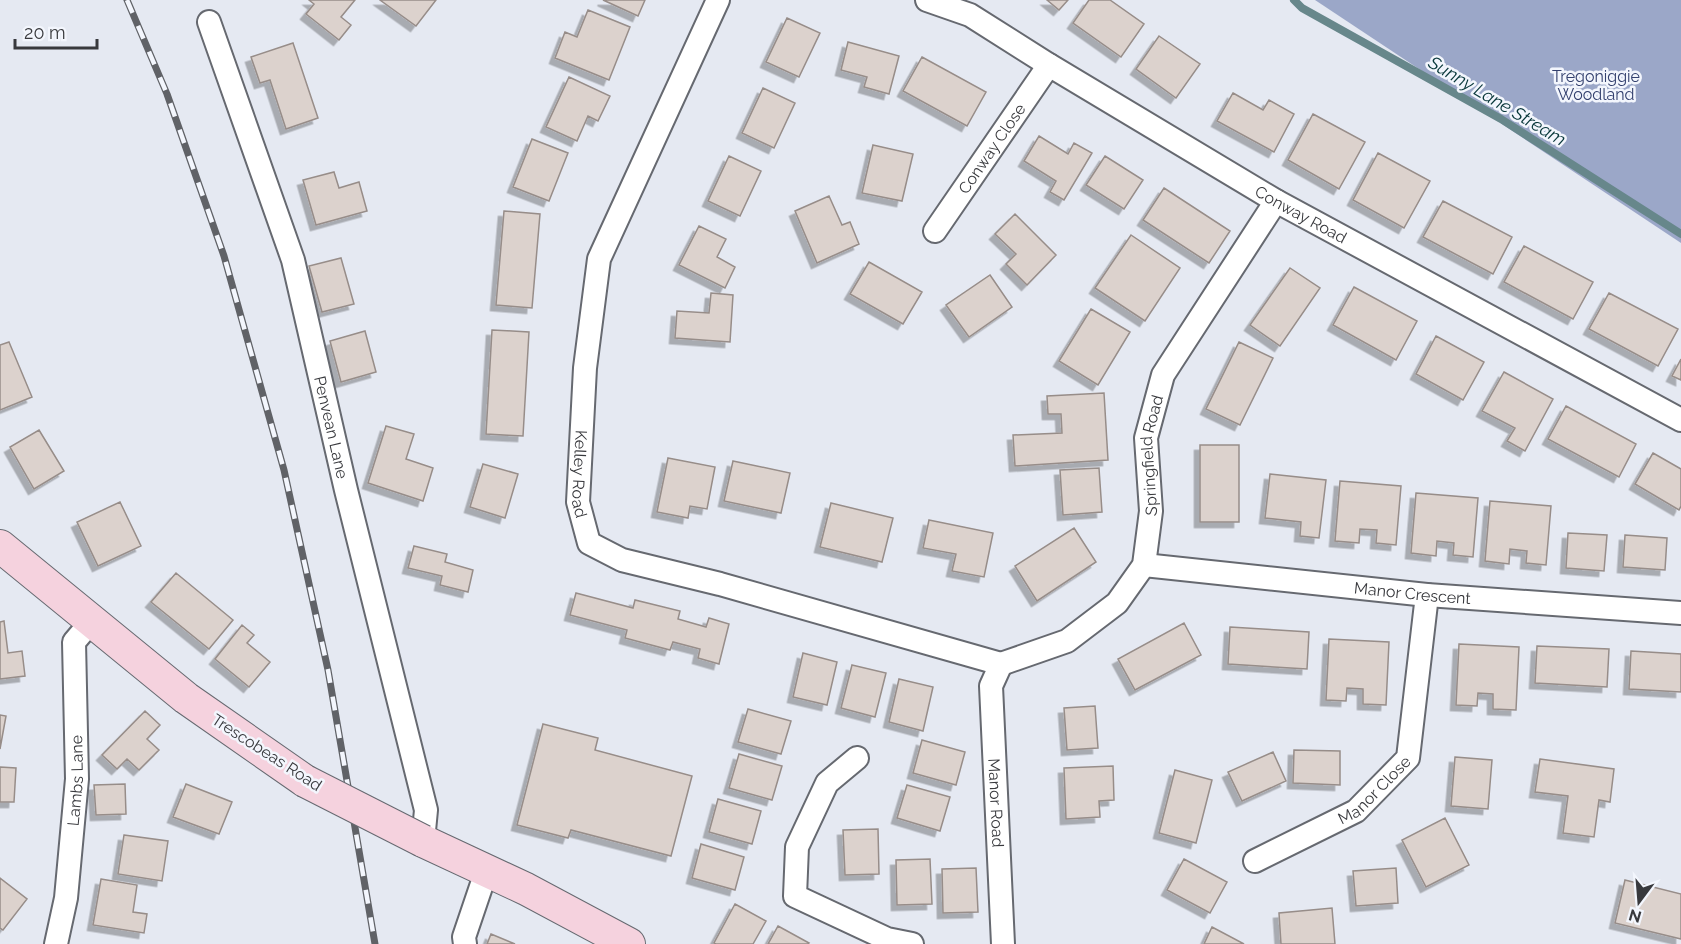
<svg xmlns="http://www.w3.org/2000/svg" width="1681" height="944" font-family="Raleway,sans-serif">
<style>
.forest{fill:#9ba7c8}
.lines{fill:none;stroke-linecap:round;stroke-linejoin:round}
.stream{stroke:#67878b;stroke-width:8}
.building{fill:#dcd2cd;stroke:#978d89;stroke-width:1.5;filter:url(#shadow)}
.street-casing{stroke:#666970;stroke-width:26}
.secondary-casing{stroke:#666970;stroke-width:34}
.street{stroke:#fff;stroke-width:22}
.secondary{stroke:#f5d2de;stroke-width:32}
.rail-casing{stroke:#606267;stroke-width:7}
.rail{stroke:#f3f6fd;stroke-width:4.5;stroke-dasharray:14;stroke-linecap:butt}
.secondary-bridge-casing{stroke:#666970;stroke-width:34;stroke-linecap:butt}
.secondary-bridge{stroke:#f5d2de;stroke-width:32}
.labels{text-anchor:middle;stroke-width:5;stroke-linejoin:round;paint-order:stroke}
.park-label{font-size:16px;fill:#33406e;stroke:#f3f6fd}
.street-label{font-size:16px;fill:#38393d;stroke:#f3f6fd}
.water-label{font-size:18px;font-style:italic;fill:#073639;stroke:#f3f6fd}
</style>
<defs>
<filter id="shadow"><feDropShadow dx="-5.5" dy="5.5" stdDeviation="0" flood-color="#0004"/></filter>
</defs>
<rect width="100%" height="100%" fill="#e5e9f2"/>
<!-- forest -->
<path class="forest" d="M1315 0H1681V243Z"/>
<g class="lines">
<!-- stream -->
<path class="stream" d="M1294 0 1302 8 1501 119 1681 234"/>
</g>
<!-- building -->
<path class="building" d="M309 0H355L341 17 351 25 339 40 306 14 314 4Z
M380 0H436L416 26Z
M603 0H645L638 16Z
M1047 0H1068L1059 10Z
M1089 0H1110L1144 24 1121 57 1073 23Z
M588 10 630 27 609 80 555 58 565 32 577 37Z
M787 18 820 33 799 77 766 62Z
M1159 36 1200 64 1176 98 1136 69Z
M848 42 899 56 889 94 864 87 867 77 841 70Z
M293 43 318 118 286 129 270 80 260 83 251 57Z
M922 57 986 92 967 126 903 91Z
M569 77 610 96 598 121 588 116 577 141 546 127Z
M763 88 795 103 774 148 742 133Z
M1233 93 1263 110 1269 100 1294 114 1274 152 1217 121Z
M1313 114 1365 142 1339 189 1288 160Z
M1039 136 1068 154 1074 143 1092 153 1064 200 1050 192 1056 181 1024 161Z
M532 139 568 153 549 201 513 187Z
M873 145 913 154 902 201 862 193Z
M1378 153 1430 181 1404 228 1353 200Z
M729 156 761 171 740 216 708 201Z
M1105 156 1143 180 1124 209 1086 185Z
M334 172 339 188 359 182 367 211 316 225 303 180Z
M1164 188 1230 231 1209 263 1143 220Z
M829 196 842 225 850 222 859 244 817 263 795 211Z
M1443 201 1512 237 1493 274 1423 237Z
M504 211 540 214 532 308 496 305Z
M1015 214 1056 255 1027 285 1006 264 1016 254 995 234Z
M699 226 726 239 717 257 735 267 725 288 679 265Z
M1131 235 1180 268 1145 321 1095 288Z
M1524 246 1593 282 1573 319 1504 282Z
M341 258 354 304 322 312 309 266Z
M869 262 922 292 903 324 850 294Z
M1290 268 1320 288 1280 346 1250 325Z
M990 275 1012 307 969 337 946 305Z
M1354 287 1417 321 1396 360 1333 325Z
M711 293 733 295 730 342 675 338 677 311 709 313Z
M1609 293 1678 329 1658 366 1589 329Z
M1091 309 1130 332 1098 385 1059 361Z
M492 330 529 332 523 436 486 434Z
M365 331 376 372 341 382 330 341Z
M1436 336 1484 362 1463 400 1416 374Z
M9 342 32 397 0 410V345Z
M1239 342 1273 358 1240 425 1206 409Z
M1681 359V380L1672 376Z
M1504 372 1553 399 1525 451 1507 441 1515 428 1482 411Z
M1104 393 1108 460 1015 466 1013 435 1062 433 1061 414H1048L1047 396Z
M1566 406 1636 444 1619 477 1548 439Z
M386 426 414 434 406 459 433 468 423 501 368 483Z
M39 430 64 471 34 489 10 447Z
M1200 445H1239V522H1200Z
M1653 453 1681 469V506L1679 510 1635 484Z
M668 458 715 467 707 509 690 506 688 518 657 512Z
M733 461 790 473 781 513 724 501Z
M483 464 518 474 505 518 470 507Z
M1099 468 1102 512 1063 515 1060 470Z
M1270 474 1326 480 1319 538 1300 536 1301 522 1265 518Z
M1340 481 1401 486 1396 545 1376 543 1377 530 1360 529 1359 543 1335 541Z
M1416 493 1478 498 1473 557 1453 555 1454 543 1437 541 1436 556 1411 553Z
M1490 501 1551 506 1546 565 1526 563 1527 551 1510 549 1509 564 1485 561Z
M120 502 141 546 98 566 77 522Z
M831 503 893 518 882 562 820 547Z
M929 520 993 533 984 577 952 571 956 554 923 548Z
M1074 528 1096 562 1037 601 1015 566Z
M1568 533 1607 535 1604 571 1566 568Z
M1625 535 1667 538 1665 570 1623 567Z
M414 546 447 554 445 562 473 570 468 592 440 585 442 576 408 568Z
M176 573 233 620 209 649 151 602Z
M576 593 633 608 635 600 680 611 678 619 706 627 709 618 729 624 719 664 698 658 700 649 673 642 670 650 625 638 627 630 570 615Z
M4 621 8 653 22 651 25 676 0 679V622Z
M1184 623 1201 655 1135 690 1118 659Z
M242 625 254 635 247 643 270 662 249 687 215 659Z
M1230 627 1309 632 1307 669 1228 664Z
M1329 639 1389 642 1386 705 1363 704V689L1347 688 1346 701 1326 700Z
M1459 644 1519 647 1516 710 1493 709V694L1478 693 1477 706 1456 705Z
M1537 646 1609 649 1607 687 1535 683Z
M1631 651 1681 654V692L1629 689Z
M803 653 837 662 827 705 793 697Z
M852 665 886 673 875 717 841 708Z
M899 679 933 687 923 731 889 722Z
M1095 706 1098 748 1067 750 1064 708Z
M748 709 791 721 781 754 738 742Z
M145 711 160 725 147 739 159 750 139 770 127 759 117 769 102 755Z
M0 715 6 716 0 749Z
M543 724 598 738 595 750 692 776 671 856 571 830 568 838 517 825Z
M922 740 965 752 956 785 913 773Z
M1294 750 1340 751V785L1293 783Z
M1273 752 1286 781 1242 801 1228 772Z
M739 754 782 766 772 800 729 788Z
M1455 757 1492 760 1488 809 1451 806Z
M1540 759 1614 769 1610 802 1599 800 1594 837 1563 833 1568 796 1535 792Z
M1113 766 1114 800 1099 801 1100 817 1066 819 1064 768Z
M0 767 16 768 14 802H0Z
M1175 770 1212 780 1196 843 1159 833Z
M125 784 126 814 96 815 94 785Z
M186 784 232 802 219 834 173 817Z
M907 785 950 797 940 831 897 818Z
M718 799 761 811 752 844 709 832Z
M1445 818 1469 865 1426 887 1402 840Z
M878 829 879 874 845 875 843 830Z
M124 835 168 841 162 881 118 874Z
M701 844 744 857 735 890 692 878Z
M930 859 932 904 897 905 896 860Z
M1184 859 1227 882 1210 913 1167 890Z
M976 868 978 912 943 913 942 869Z
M1396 868 1398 903 1356 906 1353 871Z
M0 878 27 899 3 930 0 928Z
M101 879 137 885 133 912 147 914 144 933 93 925Z
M1625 880 1681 894V939L1615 923Z
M735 904 766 921 753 944H716L714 943Z
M1332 908 1335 944H1281L1279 913Z
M778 926 809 943 808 944H768Z
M1212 927 1244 944H1204Z
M491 934 515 944H487Z"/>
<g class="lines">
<!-- street casing -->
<g class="street-casing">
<g id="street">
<path id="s1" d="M718 0 599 259 585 368 578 502 589 543 622 560 720 584 1001 664"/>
<path id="s2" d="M927 0 970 15 1049 65 1276 201 1681 420"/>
<path id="s3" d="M209 22 293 260 346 490 426 810 423 841"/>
<path id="s4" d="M935 231 1049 65"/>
<path id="s5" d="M1144 565 1427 595 1681 613"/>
<path id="s6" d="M1001 664 1067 641 1117 603 1144 565 1151 511 1146 438 1163 375 1276 201"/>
<path id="s7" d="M1001 664 991 686 1003 944"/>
<path d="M857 758 827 783 797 847 795 896 887 939 912 944"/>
<path id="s8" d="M1255 861 1356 811 1408 758 1427 595"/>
<path id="s9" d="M56 944 66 898 77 779 74 642 91 622"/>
<path d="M465 944 464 937 486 872"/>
</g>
</g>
<!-- secondary casing -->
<g class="secondary-casing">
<path id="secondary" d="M0 546 186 698 305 781
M423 841 526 889 629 944"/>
</g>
<!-- street -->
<use href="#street" class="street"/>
<!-- secondary -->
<use href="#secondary" class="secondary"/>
<!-- rail casing -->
<g class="rail-casing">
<path id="rail" d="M127 0 167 94 224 256 284 470 328 670 375 944"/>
</g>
<!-- rail -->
<use href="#rail" class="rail"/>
<!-- secondary-bridge casing -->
<g class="secondary-bridge-casing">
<path id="secondary-bridge" d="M305 781 423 841"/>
</g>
<!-- secondary-bridge -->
<use href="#secondary-bridge" class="secondary-bridge"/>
</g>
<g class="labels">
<!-- park labels -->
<g class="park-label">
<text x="1596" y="82">Tregoniggie<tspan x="1596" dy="18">Woodland</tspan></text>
</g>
<!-- street labels -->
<g class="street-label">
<text dy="6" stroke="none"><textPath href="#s4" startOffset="100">Conway Close</textPath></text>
<text dy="6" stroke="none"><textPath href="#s2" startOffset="432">Conway Road</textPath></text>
<text dy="6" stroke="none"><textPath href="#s3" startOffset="424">Penvean Lane</textPath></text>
<text dy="6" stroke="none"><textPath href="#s6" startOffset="290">Springfield Road</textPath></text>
<text dy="6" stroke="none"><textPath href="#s1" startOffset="501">Kelley Road</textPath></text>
<text dy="6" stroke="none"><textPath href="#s5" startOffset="270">Manor Crescent</textPath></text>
<text transform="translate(267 752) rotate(33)" y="6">Trescobeas Road</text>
<text dy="6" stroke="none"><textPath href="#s9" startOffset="165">Lambs Lane</textPath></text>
<text dy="6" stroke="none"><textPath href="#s8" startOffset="140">Manor Close</textPath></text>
<text dy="6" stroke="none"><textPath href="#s7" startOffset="141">Manor Road</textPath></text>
</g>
<!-- water labels -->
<g class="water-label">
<text transform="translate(1497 101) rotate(31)" y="6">Sunny Lane Stream</text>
</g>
</g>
<!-- north arrow -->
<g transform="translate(1639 902) rotate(196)" stroke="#f3f6fd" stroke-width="4.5" paint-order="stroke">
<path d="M0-4.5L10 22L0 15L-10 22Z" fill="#38393d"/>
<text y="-9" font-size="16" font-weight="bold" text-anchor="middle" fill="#38393d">N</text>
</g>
<!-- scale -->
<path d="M15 39v9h82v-9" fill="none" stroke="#38393d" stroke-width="3"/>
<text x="24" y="39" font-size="18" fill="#38393d" stroke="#f3f6fd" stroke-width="4.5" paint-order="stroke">20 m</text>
</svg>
